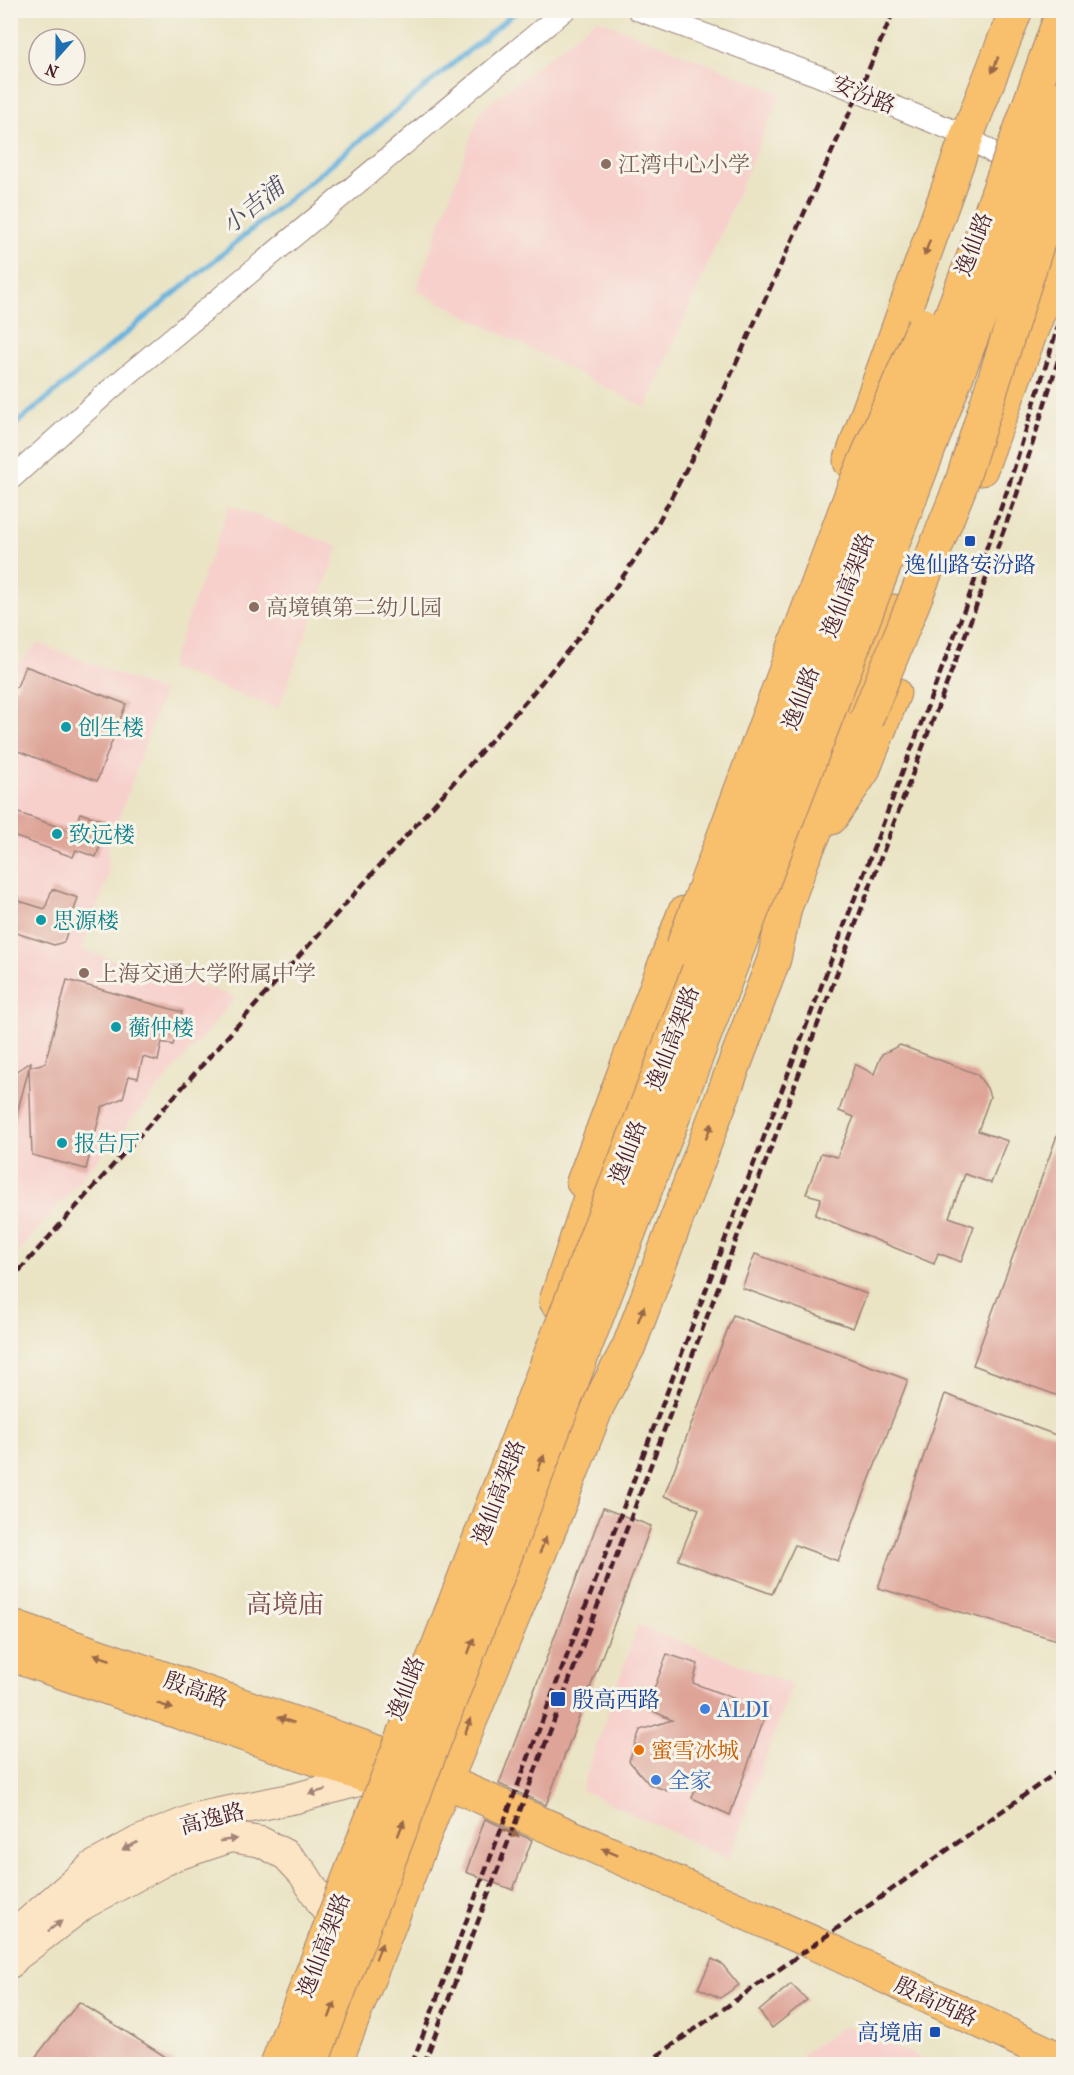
<svg xmlns="http://www.w3.org/2000/svg" width="1074" height="2075" font-family="'IM FELL French Canon','Noto Serif SC',serif">
<style>
.built{fill:#f7d0cc}
.lines{fill:none;stroke-linecap:round;stroke-linejoin:round}
.stream{stroke:#63b1dd;stroke-width:5}
.building{fill:#dea498}
.street-casing{stroke:#9a8278;stroke-width:23}
.secondary-casing{stroke:#9a8278;stroke-width:32}
.primary-casing{stroke:#9a8278;stroke-width:35}
.highway-casing{stroke:#9a8278;stroke-width:35}
.street{stroke:#fff;stroke-width:21}
.secondary{stroke:#fce5c4;stroke-width:30}
.primary{stroke:#f8bf6c;stroke-width:33}
.highway{stroke:#f8bf6c;stroke-width:33}
.rail{stroke:#4a1f2b;stroke-width:4.5;stroke-dasharray:9 4.5;stroke-linecap:butt}
.highway-bridge-casing{stroke:#9a8278;stroke-width:35;stroke-linecap:butt}
.highway-bridge{stroke:#f8bf6c;stroke-width:33}
.oneway{fill:#986748}
.oneway2{fill:#a38278}
.education-dot{fill:#8d6e63;stroke:#f7f3e8;stroke-width:2}
.transit-dot{fill:#1a4fb4;stroke:#f7f3e8;stroke-width:2}
.culture-dot{fill:#0f9aa8;stroke:#f7f3e8;stroke-width:2}
.shop-dot{fill:#3f7fe0;stroke:#f7f3e8;stroke-width:2}
.food-dot{fill:#e8710a;stroke:#f7f3e8;stroke-width:2}
.labels{text-anchor:middle;stroke-width:6;stroke-linejoin:round;paint-order:stroke}
.street-label{font-size:22px;fill:#4a1f2b;stroke:#f7f3e8}
.education-label{font-size:22px;fill:#785e54;stroke:#f7f3e8;text-anchor:start}
.transit-label{font-size:22px;fill:#164399;stroke:#f7f3e8}
.culture-label{font-size:22px;fill:#0d838f;stroke:#f7f3e8;text-anchor:start}
.shop-label{font-size:22px;fill:#366cbe;stroke:#f7f3e8;text-anchor:start}
.food-label{font-size:22px;fill:#c56008;stroke:#f7f3e8;text-anchor:start}
.water-label{font-size:24px;font-style:italic;fill:#535269;stroke:#f7f3e8}
.quarter-label{font-size:26px;fill:#7e4e51;stroke:#f7f3e8}
</style>
<rect width="100%" height="100%" fill="#f7f3e8"/>
<filter id="ink" filterUnits="userSpaceOnUse"><feTurbulence type="fractalNoise" baseFrequency=".0167" numOctaves="2"/><feDisplacementMap in="SourceGraphic" scale="12" xChannelSelector="R" yChannelSelector="G"/><feConvolveMatrix kernelMatrix="1 2 1 2 8 2 1 2 1" color-interpolation-filters="sRGB"/></filter>
<filter id="wash" filterUnits="userSpaceOnUse"><feTurbulence type="fractalNoise" baseFrequency=".008" numOctaves="4" result="noise"/><feDisplacementMap in="SourceGraphic" scale="24" xChannelSelector="R" yChannelSelector="G"/><feGaussianBlur stdDeviation="1.35" result="paint"/><feColorMatrix in="noise" values="0 0 0 0 0 0 0 0 0 0 0 0 0 0 0 0 0 1.4 0 .05"/><feComposite in="paint" operator="in"/></filter>
<g filter="url(#wash)">
<rect width="100%" height="100%" fill="#eae4c5"/>
<!-- built -->
<path class="built" d="M597 19 781 93 646 408 416 290 481 110Z
M230 505 339 547 278 709 169 668Z
M38 643 163 692 108 850V878L81 950 236 997 11 1261 10 673Z
M638 1625 792 1685 729 1859 581 1790Z
M845 2025 934 2064H788Z"/>
<g class="lines">
<!-- stream -->
<path class="stream" d="M10 429 518 10"/>
</g>
<g id="blocks">
<!-- building -->
<path class="building" d="M25 666 126 704 97 781 10 748V731L17 722 10 716V689L17 687Z
M10 810 73 832 80 813 108 822 96 857 76 850 73 857 10 835Z
M52 889 78 898 64 942 54 945 10 931V898L45 909Z
M67 980 182 1012 173 1045 162 1042 158 1061 143 1057 138 1078 129 1076 123 1098 102 1107 86 1169 32 1155 29 1068 15 1121 10 1120V1075L31 1062 30 1067 45 1063Z
M900 1045 977 1074 987 1088 990 1097 978 1131 1008 1141 991 1183 965 1174 949 1217 974 1226 961 1262 938 1253 934 1264 815 1215 821 1198 806 1194 821 1153 837 1157 854 1117 839 1111 855 1064 874 1074 882 1054Z
M1062 1122 1064 1123V1398L973 1365Z
M755 1254 867 1294 853 1328 742 1288Z
M733 1315 908 1380 838 1561 795 1545 772 1594 678 1560 699 1509 664 1496Z
M945 1394 1064 1438V1642L878 1588Z
M603 1508 651 1526 546 1805 499 1784Z
M667 1654 698 1664 693 1683 767 1711 730 1815 692 1798 699 1780 668 1791 649 1784 629 1761 640 1730 672 1720 647 1708Z
M485 1819 532 1840 513 1890 466 1872Z
M712 1959 722 1964 739 1985 720 1998 698 1988Z
M791 1984 807 2000 772 2028 759 2011Z
M79 2002 177 2064H30Z"/>
</g>
</g>
<g filter="url(#ink)">
<use href="#blocks" fill-opacity="0" stroke="#9a8278" stroke-width="1.5"/>
<g class="lines">
<!-- street casing -->
<g class="street-casing">
<path id="street" d="M638 10 819 76 967 136 1018 169
M10 480 112 388 565 10"/>
</g>
<!-- secondary casing -->
<g class="secondary-casing">
<path id="secondary" d="M10 1938 92 1867 139 1841 199 1817 296 1798 373 1777H382
M10 1963 16 1956 84 1904 171 1857 231 1837 261 1842 286 1855 303 1873 325 1908"/>
</g>
<!-- primary casing -->
<g class="primary-casing">
<path id="primary" d="M850 462 967 136 1016 10
M981 469 1030 334 1064 250
M827 772 893 611
M831 818 863 771 894 693
M583 1182 684 913
M10 1625 381 1753 816 1944 1064 2061
M10 1653 31 1662 413 1792
M335 2064 446 1780 552 1523 598 1405 629 1346 774 959 785 908 804 856 812 828"/>
</g>
<!-- highway casing -->
<g class="highway-casing">
<path id="highway" d="M804 856 866 720
M556 1301 604 1155"/>
</g>
<!-- street -->
<use href="#street" class="street"/>
<!-- secondary -->
<use href="#secondary" class="secondary"/>
<!-- primary -->
<use href="#primary" class="primary"/>
<!-- highway -->
<use href="#highway" class="highway"/>
<!-- rail -->
<path class="rail" d="M10 1281 527 700 593 620 652 534 700 443 859 92 894 10
M412 2064 966 605 1007 491 1064 307
M424 2064 975 609 1017 494 1064 341
M646 2064 1064 1767"/>
<!-- highway-bridge casing -->
<g class="highway-bridge-casing">
<path id="highway-bridge" d="M866 720 960 487 1064 161
M682 948 853 489 924 325
M277 2064 991 211 1063 10
M311 2064 1064 96"/>
</g>
<!-- highway-bridge -->
<use href="#highway-bridge" class="highway-bridge"/>
</g>
<!-- one-way arrows -->
<defs><path id="oneway-solid" d="M-6-.8H1V-3.2L6.5 0L1 3.2V.8H-6Z" transform="scale(1.5)"/></defs>
<g class="oneway">
<use href="#oneway-solid" transform="translate(995 65) rotate(112)"/>
<use href="#oneway-solid" transform="translate(927 248) rotate(110)"/>
<use href="#oneway-solid" transform="translate(709 1131) rotate(-69)"/>
<use href="#oneway-solid" transform="translate(641 1314) rotate(-69)"/>
<use href="#oneway-solid" transform="translate(541 1463) rotate(-69)"/>
<use href="#oneway-solid" transform="translate(543 1545) rotate(-68)"/>
<use href="#oneway-solid" transform="translate(471 1646) rotate(-69)"/>
<use href="#oneway-solid" transform="translate(102 1657) rotate(-161)"/>
<use href="#oneway-solid" transform="translate(165 1706) rotate(19)"/>
<use href="#oneway-solid" transform="translate(286 1720) rotate(-161)"/>
<use href="#oneway-solid" transform="translate(468 1726) rotate(-68)"/>
<use href="#oneway-solid" transform="translate(401 1828) rotate(-69)"/>
<use href="#oneway-solid" transform="translate(511 1833) rotate(24)"/>
<use href="#oneway-solid" transform="translate(610 1852) rotate(-156)"/>
<use href="#oneway-solid" transform="translate(379 1951) rotate(-69)"/>
<use href="#oneway-solid" transform="translate(332 2010) rotate(-69)"/>
</g>
<g class="oneway2">
<use href="#oneway-solid" transform="translate(317 1792) rotate(165)"/>
<use href="#oneway-solid" transform="translate(228 1840) rotate(-8)"/>
<use href="#oneway-solid" transform="translate(130 1846) rotate(152)"/>
<use href="#oneway-solid" transform="translate(55 1926) rotate(-37)"/>
</g>
</g>
<!-- markers -->
<g class="education-dot">
<circle cx="606" cy="164" r="6"/>
<circle cx="254" cy="607" r="6"/>
<circle cx="84" cy="973" r="6"/>
</g>
<g class="transit-dot">
<rect x="964" y="535" width="12" height="12" rx="3"/>
<rect x="550" y="1691" width="16" height="16" rx="3"/>
<rect x="929" y="2026" width="12" height="12" rx="3"/>
</g>
<g class="culture-dot">
<circle cx="66" cy="727" r="6"/>
<circle cx="57" cy="834" r="6"/>
<circle cx="41" cy="920" r="6"/>
<circle cx="116" cy="1027" r="6"/>
<circle cx="62" cy="1143" r="6"/>
</g>
<g class="shop-dot">
<circle cx="705" cy="1709" r="6"/>
<circle cx="656" cy="1780" r="6"/>
</g>
<circle class="food-dot" cx="639" cy="1750" r="6"/>
<g class="labels">
<!-- street labels -->
<g class="street-label">
<text transform="translate(864 94) rotate(22)" y="8">安汾路</text>
<text transform="translate(973 244) rotate(-69)" y="8">逸仙路</text>
<text transform="translate(847 585) rotate(-69)" y="8">逸仙高架路</text>
<text transform="translate(800 698) rotate(-69)" y="8">逸仙路</text>
<text transform="translate(672 1038) rotate(-69)" y="8">逸仙高架路</text>
<text transform="translate(627 1152) rotate(-69)" y="8">逸仙路</text>
<text transform="translate(498 1492) rotate(-69)" y="8">逸仙高架路</text>
<text transform="translate(405 1688) rotate(-69)" y="8">逸仙路</text>
<text transform="translate(196 1689) rotate(19)" y="8">殷高路</text>
<text transform="translate(212 1818) rotate(-15)" y="8">高逸路</text>
<text transform="translate(323 1945) rotate(-69)" y="8">逸仙高架路</text>
<text transform="translate(936 2001) rotate(25)" y="8">殷高西路</text>
</g>
<!-- education labels -->
<g class="education-label">
<text x="618" y="172">江湾中心小学</text>
<text x="266" y="615">高境镇第二幼儿园</text>
<text x="96" y="981">上海交通大学附属中学</text>
</g>
<!-- transit labels -->
<g class="transit-label">
<text x="970" y="572">逸仙路安汾路</text>
<text x="572" y="1707" text-anchor="start">殷高西路</text>
<text x="923" y="2040" text-anchor="end">高境庙</text>
</g>
<!-- culture labels -->
<g class="culture-label">
<text x="78" y="735">创生楼</text>
<text x="69" y="842">致远楼</text>
<text x="53" y="928">思源楼</text>
<text x="128" y="1035">蘅仲楼</text>
<text x="74" y="1151">报告厅</text>
</g>
<!-- shop labels -->
<g class="shop-label">
<text x="717" y="1717">ALDI</text>
<text x="668" y="1788">全家</text>
</g>
<!-- food labels -->
<g class="food-label">
<text x="651" y="1758">蜜雪冰城</text>
</g>
<!-- water labels -->
<g class="water-label">
<text transform="translate(253 206) rotate(-39)" y="8">小吉浦</text>
</g>
<!-- quarter labels -->
<g class="quarter-label">
<text x="285" y="1613">高境庙</text>
</g>
</g>
<!-- margin -->
<rect width="1074" height="2075" fill="none" stroke="#f7f3e8" stroke-width="36"/>
<!-- north arrow -->
<g transform="translate(57 57) rotate(201)"><circle r="28" fill="#f7f3e8" stroke="#b29e9c" stroke-width="1.5"/>
<path d="M0-4.5L10 22L0 15L-10 22Z" fill="#1f6fb2"/>
<text y="-9" font-size="16" font-weight="bold" text-anchor="middle" fill="#4a1f2b">N</text>
</g>
</svg>
